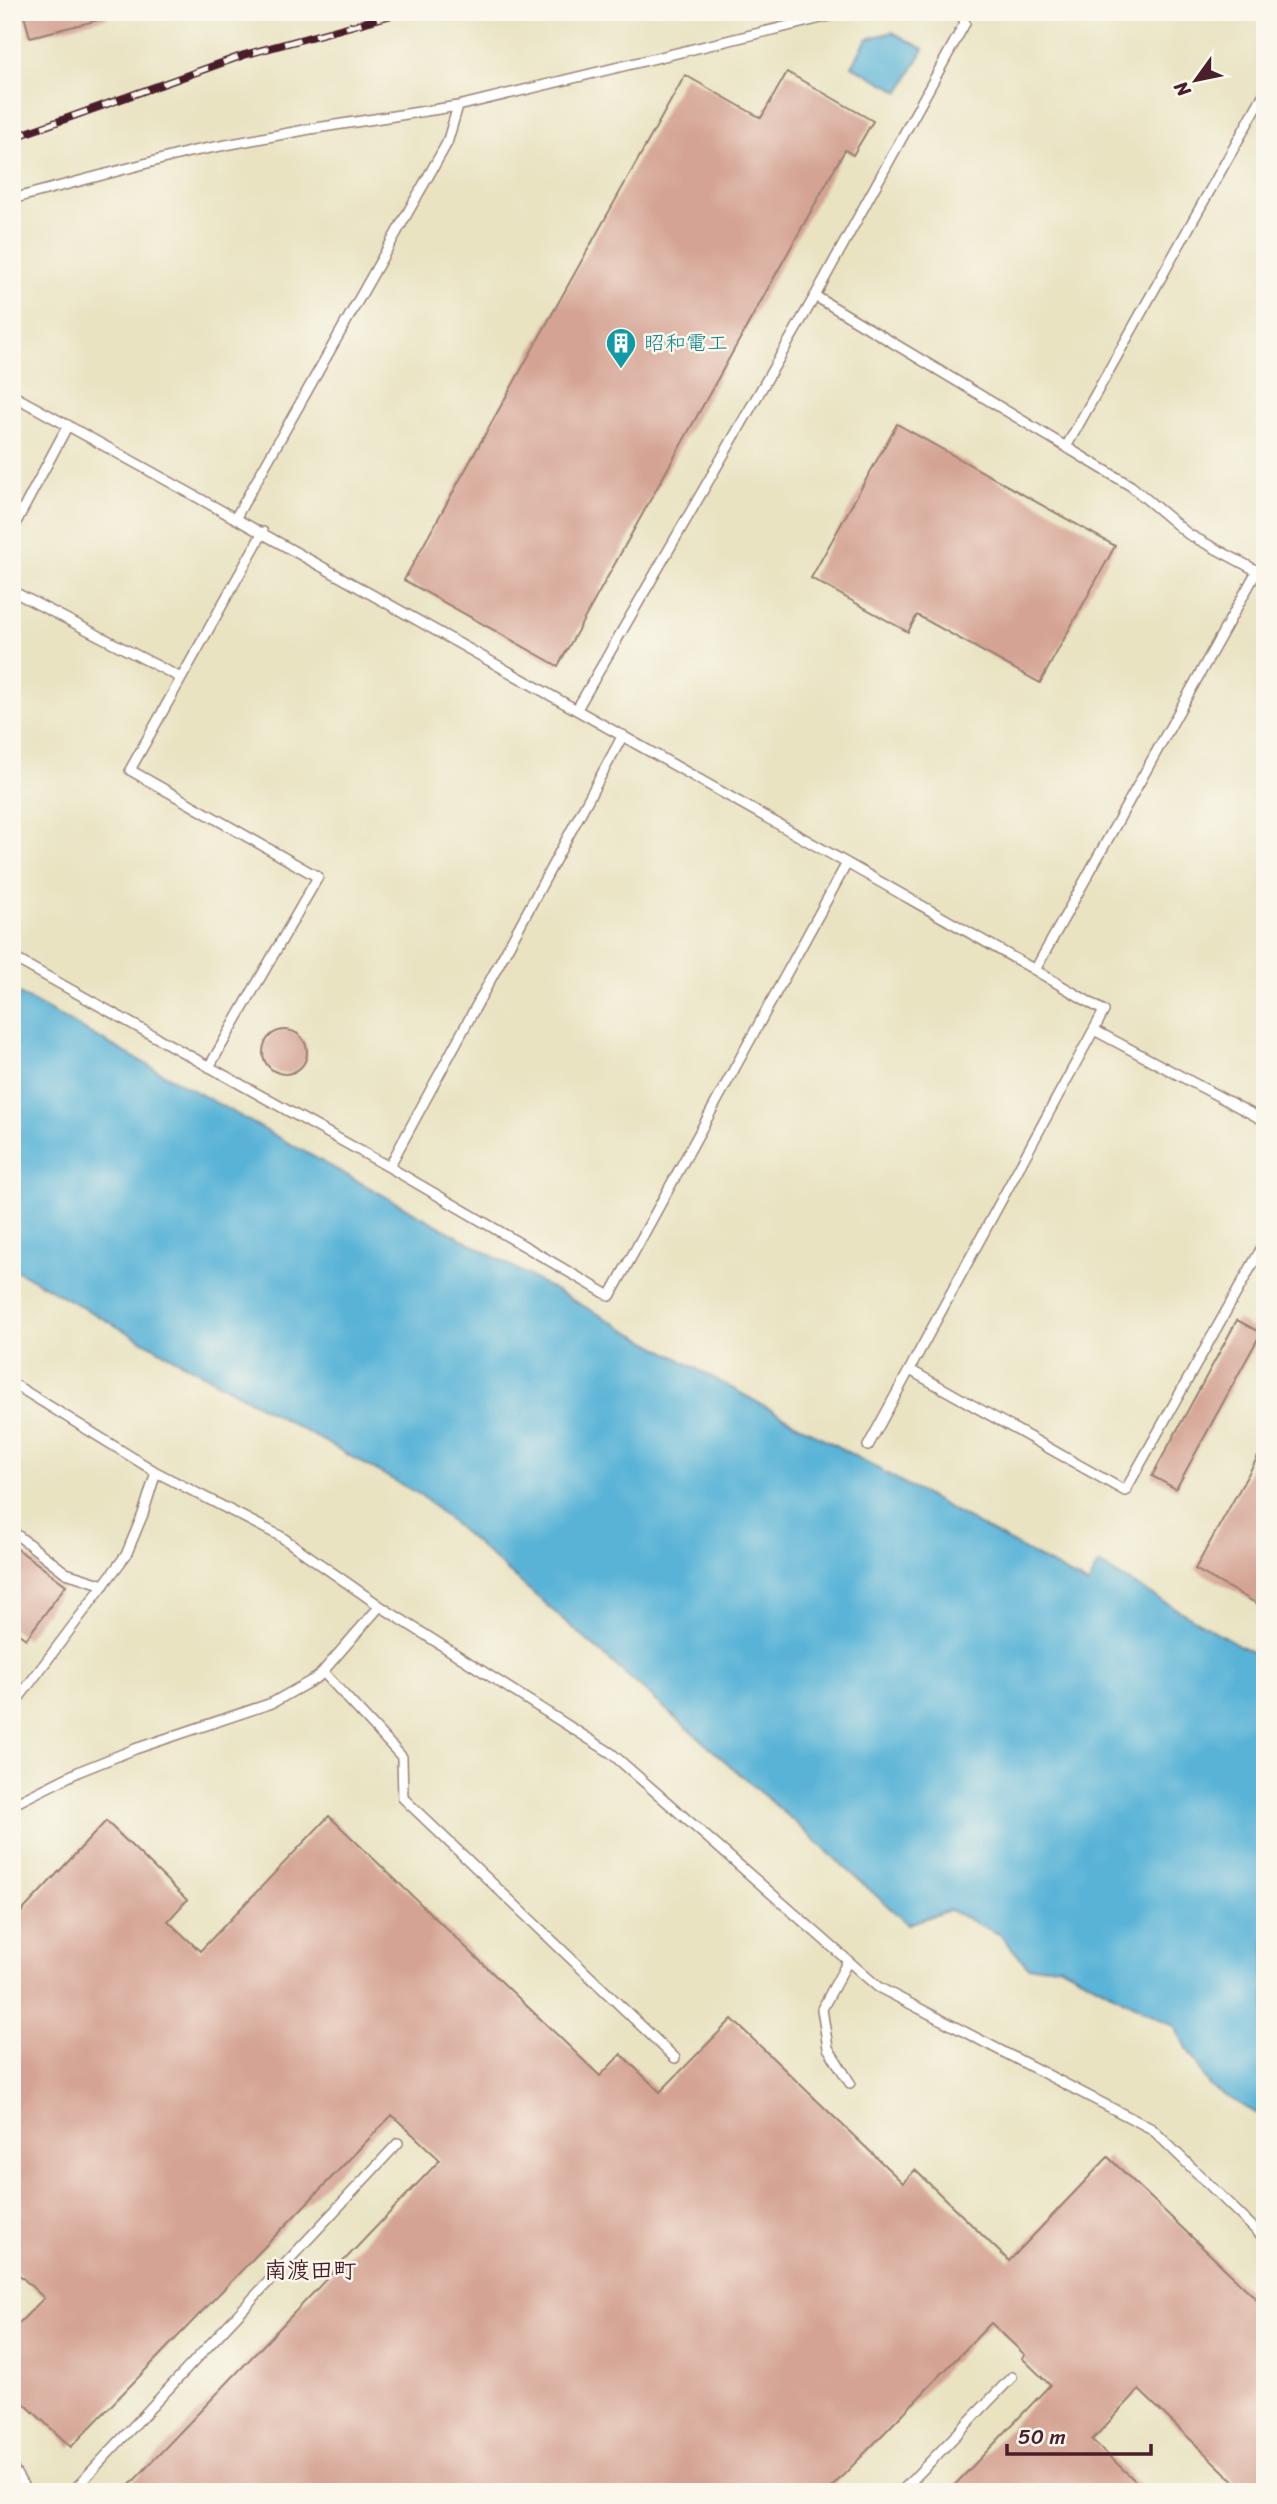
<svg xmlns="http://www.w3.org/2000/svg" width="1277" height="2504" font-family="Sriracha,'Klee One',sans-serif">
<style>
.water{fill:#59b3d7;stroke:#526981;stroke-width:2}
.building{fill:#d4a393}
.lines{fill:none;stroke-linecap:round;stroke-linejoin:round}
.service-casing{stroke:#9a8176;stroke-width:12}
.service{stroke:#fff;stroke-width:9}
.rail-casing{stroke:#4a1f2b;stroke-width:8}
.rail{stroke:#fbf7ec;stroke-width:5;stroke-dasharray:16;stroke-linecap:butt}
.labels{text-anchor:middle;stroke-width:5;stroke-linejoin:round;paint-order:stroke}
.culture-label{font-size:21px;fill:#0d838f;stroke:#fbf7ec;text-anchor:start}
.neighbourhood-label{font-size:23px;font-weight:bold;fill:#4a1f2b;stroke:#fbf7ec}
</style>
<rect width="100%" height="100%" fill="#fbf7ec"/>
<filter id="ink" filterUnits="userSpaceOnUse"><feTurbulence type="fractalNoise" baseFrequency=".0143" numOctaves="2"/><feDisplacementMap in="SourceGraphic" scale="14" xChannelSelector="R" yChannelSelector="G"/><feConvolveMatrix kernelMatrix="1 2 1 2 8 2 1 2 1" color-interpolation-filters="sRGB"/></filter>
<filter id="wash" filterUnits="userSpaceOnUse"><feTurbulence type="fractalNoise" baseFrequency=".00686" numOctaves="4" result="noise"/><feDisplacementMap in="SourceGraphic" scale="28" xChannelSelector="R" yChannelSelector="G"/><feGaussianBlur stdDeviation="1.57" result="paint"/><feColorMatrix in="noise" values="0 0 0 0 0 0 0 0 0 0 0 0 0 0 0 0 0 1.4 0 .05"/><feComposite in="paint" operator="in"/></filter>
<g filter="url(#wash)">
<rect width="100%" height="100%" fill="#e9e3c2"/>
<!-- water -->
<path class="water" d="M892 32 924 49 900 92 852 66 867 39Z
M12 990 1088 1585 1098 1564 1265 1660V2118L1210 2087 1174 2026 1059 1965 1028 1967 1001 1935 950 1910 908 1924 789 1817 422 1496 12 1268Z"/>
<g id="blocks">
<!-- building -->
<path class="building" d="M23 12H106L107 18 30 37Z
M787 72 873 121 853 155 845 150 558 666 404 580 685 75 761 118Z
M897 424 1115 546 1040 683 917 615 908 632 811 578Z
M263 1052a22 22 0 1 1 44 0a22 22 0 1 1-44 0Z
M1237 1320 1261 1333 1176 1489 1152 1476Z
M1265 1444V1608L1195 1569Z
M12 1545 66 1585 26 1639 12 1629Z
M329 1816 600 2076 621 2054 660 2092 732 2019 903 2183 915 2170 1009 2261 1108 2157 1265 2307V2492H1245L1139 2390 1092 2440 1147 2492H948L1050 2385 1022 2358 1025 2355 991 2323 827 2492H123L440 2160 392 2115 71 2447 12 2392V2330L44 2298 12 2268V1922L106 1821 187 1900 168 1921 200 1951Z"/>
</g>
</g>
<g filter="url(#ink)">
<use href="#blocks" fill-opacity="0" stroke="#9a8176" stroke-width="2"/>
<g class="lines">
<!-- service casing -->
<g class="service-casing">
<path id="service" d="M12 199 189 152 310 129 458 106 846 12
M815 296 1131 486 1188 534 1265 575
M12 395C355 583 695 777 1035 970L1104 1011 868 1446
M1066 447 1265 92
M236 517 447 143 458 106
M12 530 68 425
M12 591 181 678
M577 709 815 296 965 23 961 12
M12 957 389 1167 610 1296 847 863
M1035 970 1257 571
M1094 1030 1265 1121
M209 1067 318 877 130 770 263 532
M389 1167 623 735
M910 1370 1125 1491 1265 1242
M12 1383 156 1472 143 1514 126 1555 12 1707
M156 1472 280 1536 380 1606 611 1753 878 1987 1152 2129 1265 2239
M12 1531 66 1573 104 1585
M323 1672 402 1757 403 1798 675 2058
M12 1805 80 1771 135 1749 272 1703 318 1677 380 1606
M848 1961 822 2009 828 2048 850 2083
M12 2467 27 2492
M72 2492 398 2143
M901 2492 1012 2377"/>
</g>
<!-- service -->
<use href="#service" class="service"/>
<!-- rail casing -->
<g class="rail-casing">
<path id="rail" d="M12 138 244 55 403 12"/>
</g>
<!-- rail -->
<use href="#rail" class="rail"/>
</g>
</g>
<!-- icons -->
<defs>
<g id="building-pin" transform="scale(1.575)"><path d="M0 17L-7.5 6A9.5 9.5 0 1 1 7.5 6Z" fill="#0f9aa8" stroke="#fbf7ec"/><path d="M-4-6H4V6H1V3H-1V6H-4ZM-2.5-4.3h1.7v1.8h-1.7ZM.8-4.3h1.7v1.8H.8ZM-2.5-1h1.7V.8h-1.7ZM.8-1h1.7V.8H.8Z" fill="#fff"/></g>
</defs>
<g fill-rule="evenodd">
<use href="#building-pin" x="621" y="343"/>
</g>
<g class="labels">
<!-- culture labels -->
<g class="culture-label">
<text x="644" y="350">昭和電工</text>
</g>
<!-- neighbourhood labels -->
<g class="neighbourhood-label">
<text x="310" y="2278">南渡田町</text>
</g>
</g>
<!-- margin -->
<rect width="1277" height="2504" fill="none" stroke="#fbf7ec" stroke-width="42"/>
<!-- north arrow -->
<g transform="translate(1196 80) rotate(237)" stroke="#fbf7ec" stroke-width="5" paint-order="stroke">
<path d="M0-5L12 26L0 18L-12 26Z" fill="#4a1f2b"/>
<text y="-10" font-size="19" font-weight="bold" text-anchor="middle" fill="#4a1f2b">N</text>
</g>
<!-- scale -->
<path d="M1007 2444v10h144v-10" fill="none" stroke="#4a1f2b" stroke-width="3.5"/>
<text x="1018" y="2444" font-size="21" fill="#4a1f2b" stroke="#fbf7ec" stroke-width="5" paint-order="stroke">50 m</text>
</svg>
